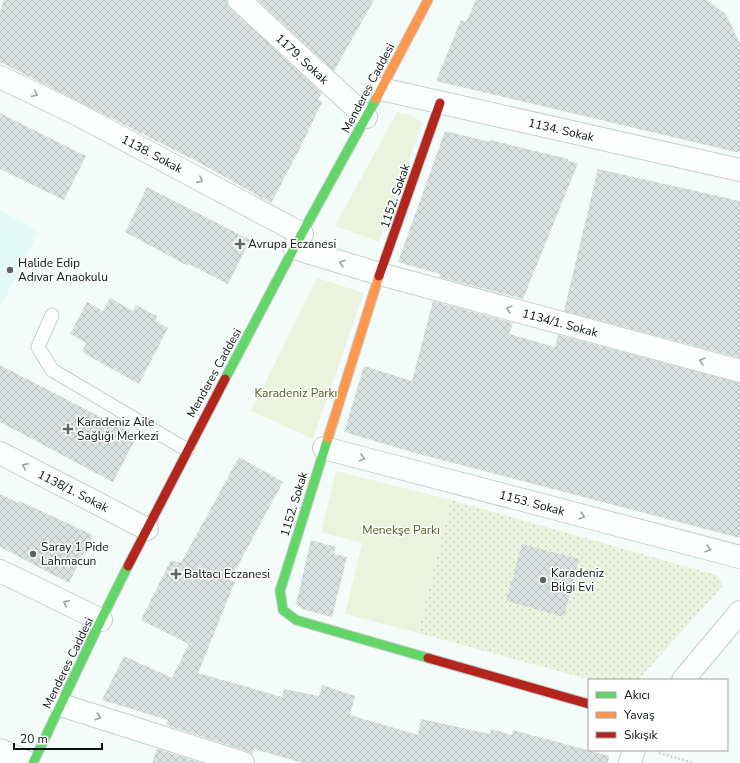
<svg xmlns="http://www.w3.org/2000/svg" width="740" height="763" font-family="'Nunito Sans',sans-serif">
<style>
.built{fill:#e4faf6}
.grass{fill:url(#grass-dots)}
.green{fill:#ebf3de}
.building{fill:url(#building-cross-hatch)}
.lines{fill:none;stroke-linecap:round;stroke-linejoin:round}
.lane-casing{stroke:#c7cfcd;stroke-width:15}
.street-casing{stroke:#c7cfcd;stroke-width:24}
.fast-casing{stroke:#c7cfcd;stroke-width:11}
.slow-casing{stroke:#c7cfcd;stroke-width:11}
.jam-casing{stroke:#c7cfcd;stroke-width:11}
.path{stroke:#d2d4d4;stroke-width:2.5;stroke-dasharray:2 2;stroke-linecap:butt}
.lane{stroke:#fdfffe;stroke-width:13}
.street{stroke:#fdfffe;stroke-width:22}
.fast{stroke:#63d668;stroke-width:9}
.slow{stroke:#ff974d;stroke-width:9}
.jam{stroke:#b3261e;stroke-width:9}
.oneway{stroke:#9ca1a0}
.poi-dot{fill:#5d6563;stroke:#fff;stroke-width:1.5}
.labels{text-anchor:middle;stroke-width:3;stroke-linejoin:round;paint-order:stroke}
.street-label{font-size:12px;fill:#0b1312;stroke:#fff}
.poi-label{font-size:12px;fill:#0b1312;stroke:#fff;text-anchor:start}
.park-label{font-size:12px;fill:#525a1b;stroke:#fff}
</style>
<defs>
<pattern id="grass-dots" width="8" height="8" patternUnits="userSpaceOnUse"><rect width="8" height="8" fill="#ebf3de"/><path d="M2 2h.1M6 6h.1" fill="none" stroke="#c8cfbd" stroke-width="1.8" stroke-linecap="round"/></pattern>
<pattern id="building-cross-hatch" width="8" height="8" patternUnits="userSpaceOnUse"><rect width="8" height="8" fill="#d9e1e1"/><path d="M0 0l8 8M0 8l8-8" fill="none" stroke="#b9c0c0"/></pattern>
</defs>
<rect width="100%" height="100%" fill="#f4fcfa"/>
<!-- built -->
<path class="built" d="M0 210 39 232 0 308Z"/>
<!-- grass -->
<path class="grass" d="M451 500 716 575 721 580 722 587 638 680H591L418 633Z"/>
<!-- green -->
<path class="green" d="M397 112 411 115 423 123 379 242 335 226Z
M317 278 364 293 313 439 251 411Z
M336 471 451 500 418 633 345 614 362 543 321 532Z"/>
<!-- building -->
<path class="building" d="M4 0H227V4L231 9 322 93 318 99 322 102 299 150 271 203 200 163 0 62V11Z
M257 0H374L334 71Z
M476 0H707L726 14 740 44V153L436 81 461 20 466 22Z
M0 113 86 156 64 200 0 169Z
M445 131 490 142V140L568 159V161L578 163 523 299 439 277 440 274 398 262Z
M598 169 740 201V358L564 311Z
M147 187 250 240 228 284 189 264 188 266 125 232Z
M110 298 133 311 136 305 157 316 156 321 168 328 139 384 82 352 86 343 70 334 87 302 103 311Z
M433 301 513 323 509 334 555 347 558 335 740 383V538L415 453 344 432 364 366 412 381Z
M0 365 137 436 113 482 0 422Z
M239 457 283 482 230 580 235 582 198 673 282 697 284 689 319 696 322 685 355 696 350 715 418 735 421 719 490 734 491 729 512 735 513 730 609 756 608 763H303L254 749 253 755 247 751 166 725 168 720 102 700 124 656 172 678 189 644 141 620 171 560 181 563Z
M0 494 18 503 19 501 93 535 69 583 0 547Z
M311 540 336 547 334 554 347 557 332 617 302 609 296 604Z
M522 544 579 559 564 617 506 601Z
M157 749 202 763H152Z"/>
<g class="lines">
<!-- lane casing -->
<g class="lane-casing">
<path id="lane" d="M52 315 38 347 52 370 187 450"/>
</g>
<!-- street casing -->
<g class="street-casing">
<path id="street" d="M239 0 366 117
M0 77 73 112 302 234
M381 89 740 170
M294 248 380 274 740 371
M324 448 740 557
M0 453 147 529
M0 571 101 620
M683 680 740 612
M61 705 243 763
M0 750 28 763
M630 763 634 750"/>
</g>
<!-- fast casing -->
<g class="fast-casing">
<path id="fast" d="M225 379 294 248 376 99
M328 438 280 591 283 610 296 620 428 658
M33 763 101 620 128 566"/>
</g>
<!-- slow casing -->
<g class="slow-casing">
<path id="slow" d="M376 99 428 0
M328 438 379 276"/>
</g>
<!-- jam casing -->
<g class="jam-casing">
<path id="jam" d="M379 276 440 103
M128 566 225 379
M428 658 589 704"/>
</g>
<!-- path -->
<path class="path" d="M659 753 693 763"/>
<!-- lane -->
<use href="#lane" class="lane"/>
<!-- street -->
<use href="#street" class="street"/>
<!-- fast -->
<use href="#fast" class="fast"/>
<!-- slow -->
<use href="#slow" class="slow"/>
<!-- jam -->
<use href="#jam" class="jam"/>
</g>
<!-- one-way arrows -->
<defs><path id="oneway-chevron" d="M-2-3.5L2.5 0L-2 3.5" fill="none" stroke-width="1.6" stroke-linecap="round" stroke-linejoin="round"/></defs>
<g class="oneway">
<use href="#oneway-chevron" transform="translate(35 94) rotate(26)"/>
<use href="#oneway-chevron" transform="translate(200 180) rotate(28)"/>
<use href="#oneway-chevron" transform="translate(342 263) rotate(-163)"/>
<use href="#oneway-chevron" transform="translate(509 309) rotate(-165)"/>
<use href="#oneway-chevron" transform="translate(702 361) rotate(-165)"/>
<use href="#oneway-chevron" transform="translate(362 458) rotate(15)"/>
<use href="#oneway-chevron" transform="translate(25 466) rotate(-153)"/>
<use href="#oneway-chevron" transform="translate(582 516) rotate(15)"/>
<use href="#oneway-chevron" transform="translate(708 549) rotate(15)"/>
<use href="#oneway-chevron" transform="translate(66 603) rotate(-154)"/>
<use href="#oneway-chevron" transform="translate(98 717) rotate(18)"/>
</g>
<!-- markers -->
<g class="poi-dot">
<path d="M238 238h4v4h4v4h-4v4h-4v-4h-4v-4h4z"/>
<circle cx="10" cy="270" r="4"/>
<path d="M66 423h4v4h4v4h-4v4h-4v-4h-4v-4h4z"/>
<circle cx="33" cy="554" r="4"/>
<path d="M174 568h4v4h4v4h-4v4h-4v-4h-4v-4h4z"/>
<circle cx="543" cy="580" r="4"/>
</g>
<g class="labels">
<!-- street labels -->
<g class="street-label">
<text transform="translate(302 59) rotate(43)" y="4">1179. Sokak</text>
<text transform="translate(368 88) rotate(-62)" y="4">Menderes Caddesi</text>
<text transform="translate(561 130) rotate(13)" y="4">1134. Sokak</text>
<text transform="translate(152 154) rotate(28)" y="4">1138. Sokak</text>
<text transform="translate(395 196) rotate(-71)" y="4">1152. Sokak</text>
<text transform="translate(560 323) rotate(15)" y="4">1134/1. Sokak</text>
<text transform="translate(214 373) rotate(-61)" y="4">Menderes Caddesi</text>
<text transform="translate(73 491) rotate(27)" y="4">1138/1. Sokak</text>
<text transform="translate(532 503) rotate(15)" y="4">1153. Sokak</text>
<text transform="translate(294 504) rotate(-73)" y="4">1152. Sokak</text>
<text transform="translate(68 663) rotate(-64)" y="4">Menderes Caddesi</text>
</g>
<!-- poi labels -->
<g class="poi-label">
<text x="248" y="248">Avrupa Eczanesi</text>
<text x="18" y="267">Halide Edip<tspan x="18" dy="14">Adıvar Anaokulu</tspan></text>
<text x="77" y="426">Karadeniz Aile<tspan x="77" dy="14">Sağlığı Merkezi</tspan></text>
<text x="41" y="551">Saray 1 Pide<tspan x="41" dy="14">Lahmacun</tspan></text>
<text x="551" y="577">Karadeniz<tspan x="551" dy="14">Bilgi Evi</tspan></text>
<text x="184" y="578">Baltacı Eczanesi</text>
</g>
<!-- park labels -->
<g class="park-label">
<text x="296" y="397">Karadeniz Parkı</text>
<text x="401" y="534">Menekşe Parkı</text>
</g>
</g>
<!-- legend -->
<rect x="588" y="679" width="140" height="72" fill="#ffffff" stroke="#9da1a0"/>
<rect x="596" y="692" width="20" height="6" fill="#63d668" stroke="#9da1a0"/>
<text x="624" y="699" font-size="12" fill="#0b1312">Akıcı</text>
<rect x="596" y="712" width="20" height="6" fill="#ff974d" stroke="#9da1a0"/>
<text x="624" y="719" font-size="12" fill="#0b1312">Yavaş</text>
<rect x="596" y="732" width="20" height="6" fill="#b3261e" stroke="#9da1a0"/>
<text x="624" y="739" font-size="12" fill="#0b1312">Sıkışık</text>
<!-- scale -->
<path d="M14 743v6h88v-6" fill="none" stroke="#0b1312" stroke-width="2"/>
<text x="20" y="743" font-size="12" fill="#0b1312" stroke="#ffffff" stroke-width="3" paint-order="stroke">20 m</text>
</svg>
